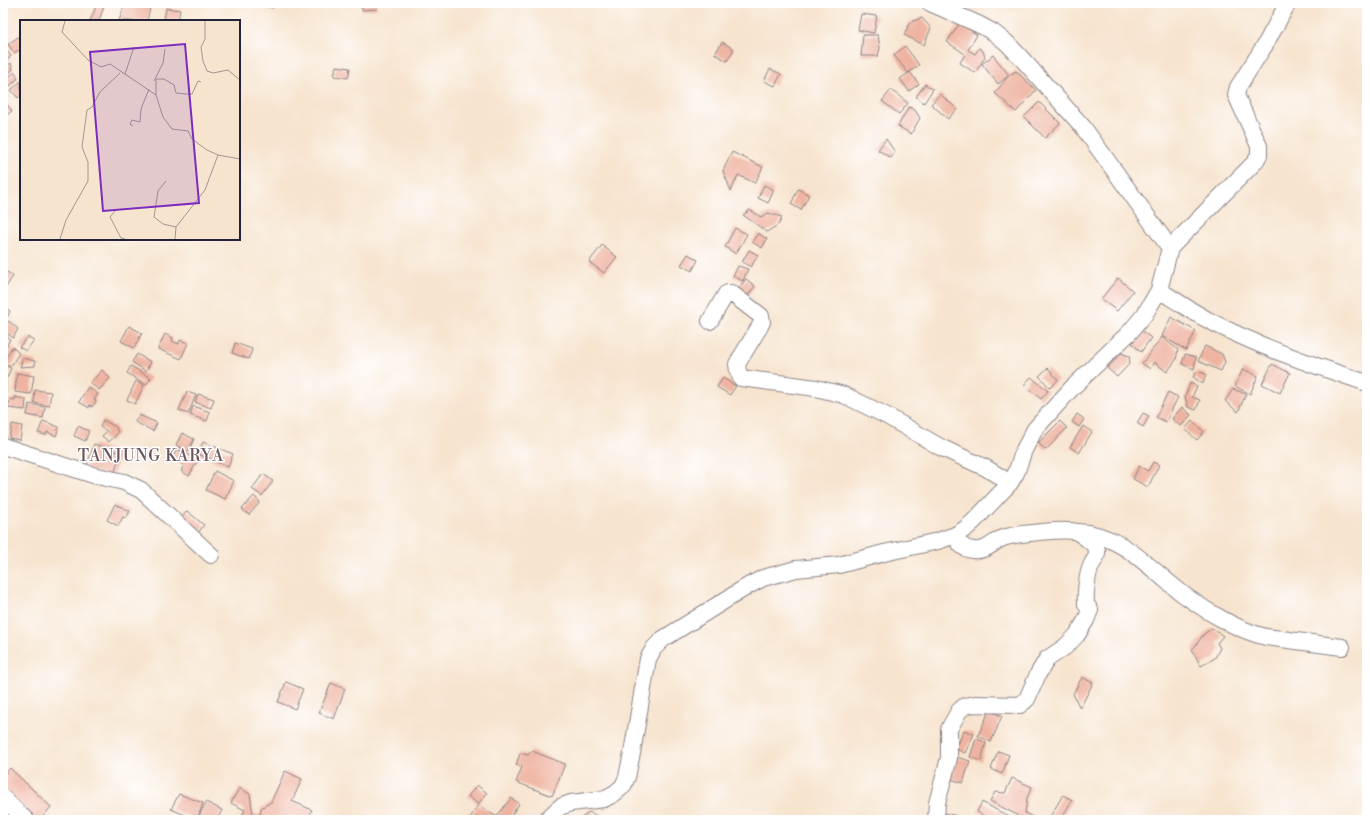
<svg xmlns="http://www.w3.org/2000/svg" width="1370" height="823" font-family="'Libre Bodoni',serif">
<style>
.building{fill:#efb4a1}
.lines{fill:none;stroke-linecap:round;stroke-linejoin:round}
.minor-casing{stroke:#8c8385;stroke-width:18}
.minor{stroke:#fff;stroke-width:16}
.labels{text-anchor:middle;stroke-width:3;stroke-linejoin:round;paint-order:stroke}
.quarter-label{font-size:16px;letter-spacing:1px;fill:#6a555f;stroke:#fff}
.inset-road{fill:none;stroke:#a29694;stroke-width:1}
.view{fill:#7b2cbf;fill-opacity:0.15;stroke:#7b2cbf;stroke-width:2}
.inset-edge{fill:none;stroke:#22223b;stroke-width:2}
</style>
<rect width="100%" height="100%" fill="#fff"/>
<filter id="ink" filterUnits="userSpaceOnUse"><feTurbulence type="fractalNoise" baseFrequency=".025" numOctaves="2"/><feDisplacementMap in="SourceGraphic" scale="8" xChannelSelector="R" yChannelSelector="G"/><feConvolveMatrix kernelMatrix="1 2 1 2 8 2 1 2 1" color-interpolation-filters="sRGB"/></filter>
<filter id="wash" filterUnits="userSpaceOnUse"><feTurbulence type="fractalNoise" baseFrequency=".012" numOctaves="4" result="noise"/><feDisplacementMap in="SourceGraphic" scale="16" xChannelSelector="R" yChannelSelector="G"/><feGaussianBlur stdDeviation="0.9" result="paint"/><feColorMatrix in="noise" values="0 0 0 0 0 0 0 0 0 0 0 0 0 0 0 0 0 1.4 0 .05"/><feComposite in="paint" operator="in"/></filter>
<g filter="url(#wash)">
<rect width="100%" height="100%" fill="#f7e4cf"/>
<g id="blocks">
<!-- building -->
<path class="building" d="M251 3H274L273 8Z
M361 3H376L377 9 362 10Z
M949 3H982L975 8 968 6 958 14Z
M97 4 104 6 99 21H90Z
M124 6 150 8 147 21H119Z
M166 8 180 10 178 21H164Z
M861 14 877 16 874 33 858 30Z
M922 18 931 28 924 45 904 35 910 22Z
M960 23 977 35 968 50 975 54 979 48 983 51 985 57 975 73 960 63 965 54 947 42Z
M21 35V49L14 53 8 44Z
M863 35H878L880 48 878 56H861Z
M722 42 734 49 727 61 715 54Z
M905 46 919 65 908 73 894 55Z
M4 48 11 56 3 65V49Z
M993 55 1009 75 998 84 982 64Z
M11 63 13 69 4 78 3 69Z
M336 66 350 68 348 78 334 76Z
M770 69 781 74 775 86 764 81Z
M1016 71 1036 90 1016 112 995 93 1009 75Z
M15 72 18 78 10 86 6 79Z
M910 72 919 84 909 91 900 79Z
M21 81V95L18 98 11 90Z
M925 84 933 89 924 103 916 97Z
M891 90 908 103 899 114 882 101Z
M940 94 957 109 948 119 931 104Z
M3 99 12 111 3 118Z
M1039 102 1060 123 1045 138 1024 117Z
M909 107 915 110 920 118 911 134 898 126Z
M886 139 895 152 891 158 878 150Z
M732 152 763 167 755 183 738 175 731 191 723 171Z
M764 185 774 190 768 203 758 198Z
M798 189 809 195 801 210 791 204Z
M750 210 761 217 768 213 782 217 779 224 767 232 743 215Z
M735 228 747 234 736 254 725 247Z
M758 233 767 239 762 248 752 242Z
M602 245 617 257 604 273 589 262Z
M749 250 758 255 751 267 742 262Z
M688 254 698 260 692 271 681 265Z
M738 266 748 269 743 281 733 276Z
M4 270 13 276 3 292V271Z
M1118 278 1133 291 1117 311 1101 299Z
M746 279 755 286 746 298 737 290Z
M3 306 10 311 7 318 3 315Z
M1171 317 1196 331 1186 350 1162 336Z
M9 321 18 329 13 338 3 330V327Z
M129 326 142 333 134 348 121 341Z
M1141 330 1151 338 1141 352 1132 343Z
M3 334 10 339 5 349 3 347Z
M165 334 173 338 172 341 179 344 180 340 188 343 181 359 158 349Z
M28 337 34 340 26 351 19 347Z
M1162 337 1178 350 1176 360 1167 372 1154 362 1150 369 1142 363Z
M235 343 252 349 249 359 232 353Z
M1205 346 1222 354 1225 362 1221 371 1198 361Z
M12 347 19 353 11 366 3 363Z
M1121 353 1129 356 1130 363 1117 377 1107 368Z
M137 354 151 362 146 371 132 362Z
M1185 354 1196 357 1194 369 1182 364Z
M23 358 35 361V366L20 367Z
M3 364 11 368 7 378 3 376Z
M1272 364 1290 373 1280 393 1262 384Z
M131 366 151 378 146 385 127 373Z
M1048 368 1058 380 1050 388 1039 376Z
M1243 369 1258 376 1250 394 1235 386Z
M102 370 110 378 99 390 90 383Z
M1197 371 1206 374 1203 384 1193 377Z
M17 373 34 376 31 394 15 392Z
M1031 377 1048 391 1041 399 1024 385Z
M723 378 736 386 730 395 717 387Z
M3 381H6V393H3Z
M136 381 144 385 135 404 127 400Z
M1190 383 1197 386 1192 397 1200 400 1196 410 1188 407 1185 397Z
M88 387 98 394 94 400 96 401 92 407 90 405 89 408 79 402Z
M1233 389 1246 394 1238 412 1225 401Z
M35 390 51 392 49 406 34 403Z
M187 392 196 395 188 414 179 410Z
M1168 392 1178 397 1166 422 1156 417Z
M198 394 214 399 211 408 195 402Z
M15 397 26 399 25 410 8 408 10 399 15 400Z
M29 404 45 407 43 418 27 415Z
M193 406 210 412 207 421 190 415Z
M1182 407 1191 415 1181 426 1172 419Z
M1143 413 1149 416 1143 427 1137 423Z
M1077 414 1084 419 1079 427 1072 422Z
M139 415 157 423 153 431 135 422Z
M103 420 116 427 118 433 109 442 102 436 107 431 100 427Z
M43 421 59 427 56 436 47 432 46 435 38 433Z
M1060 421 1067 428 1046 450 1038 443Z
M1192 421 1204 432 1197 440 1185 429Z
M12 424 22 426 20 440 9 438Z
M78 426 89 431 85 441 74 436Z
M1083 426 1092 432 1079 453 1070 447Z
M182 433 194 439 188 452 176 445Z
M203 442 233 454 228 467 198 454Z
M94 444 121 453 113 477 86 468Z
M177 449 198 460 189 476 181 471 184 465 172 459Z
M1153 462 1159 465 1148 487 1133 479 1139 466 1148 471Z
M215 471 234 481 225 499 206 490Z
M263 474 273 481 262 496 252 489Z
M254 496 260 502 249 515 242 509Z
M115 504 130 511 126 518 123 517 118 526 107 520Z
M187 511 204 525 198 533 180 519Z
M1212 628 1223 636 1217 643 1220 648 1215 658 1201 666 1192 650 1204 634Z
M1082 677 1093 683 1080 708 1073 694Z
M286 682 303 689 295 709 278 702Z
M331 683 345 689 334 719 319 713Z
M989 711 1002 716 991 742 978 736Z
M964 730 974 734 965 753 956 749Z
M976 739 986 742 981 761 970 757Z
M532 751 565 764 552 796 516 782 522 767 516 765 520 753 528 755Z
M998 751 1009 755 1002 774 991 769Z
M957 757 970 761 963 783 950 779Z
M10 768 51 807 40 820H32L3 792V776Z
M285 771 302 779 292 801 312 810 307 820 283 819 282 820H240L245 810 231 803 239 788 250 794 253 814 260 815 261 808 271 802Z
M1012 778 1032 787 1027 798 1025 813 1039 820H992L977 812 982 802 1015 820 1017 815 990 801 995 792 1005 793Z
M477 785 487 793 478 804 468 796Z
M179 794 203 803 197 820 206 802 222 810 217 820H197L171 809Z
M1063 795 1072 800 1061 820H1059L1051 815Z
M511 798 519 804 508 820H503L497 816Z
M478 805 497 817 495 820H469Z
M589 812 605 820H579Z
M942 813 963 817 962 820H940Z"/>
</g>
</g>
<g filter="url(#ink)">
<use href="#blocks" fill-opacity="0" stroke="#8c8385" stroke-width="1"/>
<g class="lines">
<!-- minor casing -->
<g class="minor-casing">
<path id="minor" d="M930 3 978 24 993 32 1007 43 1024 61 1083 127 1170 248
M1159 290C1175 300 1191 311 1208 320 1259 347 1313 365 1367 383
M710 321 726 294 728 293H731L761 316 762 322 760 326 737 364 738 371 741 378 816 388 844 395 887 416 940 447 986 468 1010 483
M3 446 93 475 124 482 141 490 211 555
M1078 532C1124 534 1152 572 1187 597 1209 613 1240 631 1266 637L1342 647
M3 798 26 820
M546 820 560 807 571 803 604 799 615 793 623 786 627 777 632 753 648 659 654 648 663 639 748 586 763 578 796 569 839 565 884 553 938 541 955 535 965 529 974 521 1010 483 1016 473 1024 450 1035 429 1071 389 1129 333 1145 314 1159 290 1170 248 1255 162 1259 155V146L1236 95 1238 87 1265 45 1288 3
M936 820 937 803 949 758V729L959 711 965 706 975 704 1020 705 1027 699 1038 674 1047 659 1065 647 1077 635 1086 620 1090 610 1086 604C1085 594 1087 573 1092 564 1094 560 1098 556 1097 550 1095 544 1082 535 1077 532 1066 528 1018 534 1006 537 993 540 989 552 973 550 963 549 959 544 955 535"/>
</g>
<!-- minor -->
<use href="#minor" class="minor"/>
</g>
</g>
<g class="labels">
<!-- quarter labels -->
<g class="quarter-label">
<text x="151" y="461">TANJUNG KARYA</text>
</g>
</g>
<!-- overview -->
<g transform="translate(20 20)">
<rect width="220" height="220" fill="#f7e4cf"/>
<path class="inset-road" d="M45 1 42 12 68 40 81 47 90 44 136 75M185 1V19L181 27 183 41 187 51 193 53 208 50 220 60M105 54 114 27M134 61 143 43 145 29M181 62 178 61 172 74H167L156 73 154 65 144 59H136V75L143 97 152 109 168 111 172 119 187 130 198 135 220 139M113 106 110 104 112 100 120 102 121 89 129 69M146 161 138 171 134 197 143 204 156 207M95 191 90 197 101 218 105 219M40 219 46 200 68 161V142L62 127 67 90 72 87 80 72 100 53M155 219 156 207 185 170 198 135"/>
<path class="view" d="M165 24 179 183 83 191 70 32Z"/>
<rect width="220" height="220" class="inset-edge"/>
</g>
<!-- margin -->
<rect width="1370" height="823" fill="none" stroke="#fff" stroke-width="16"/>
</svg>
